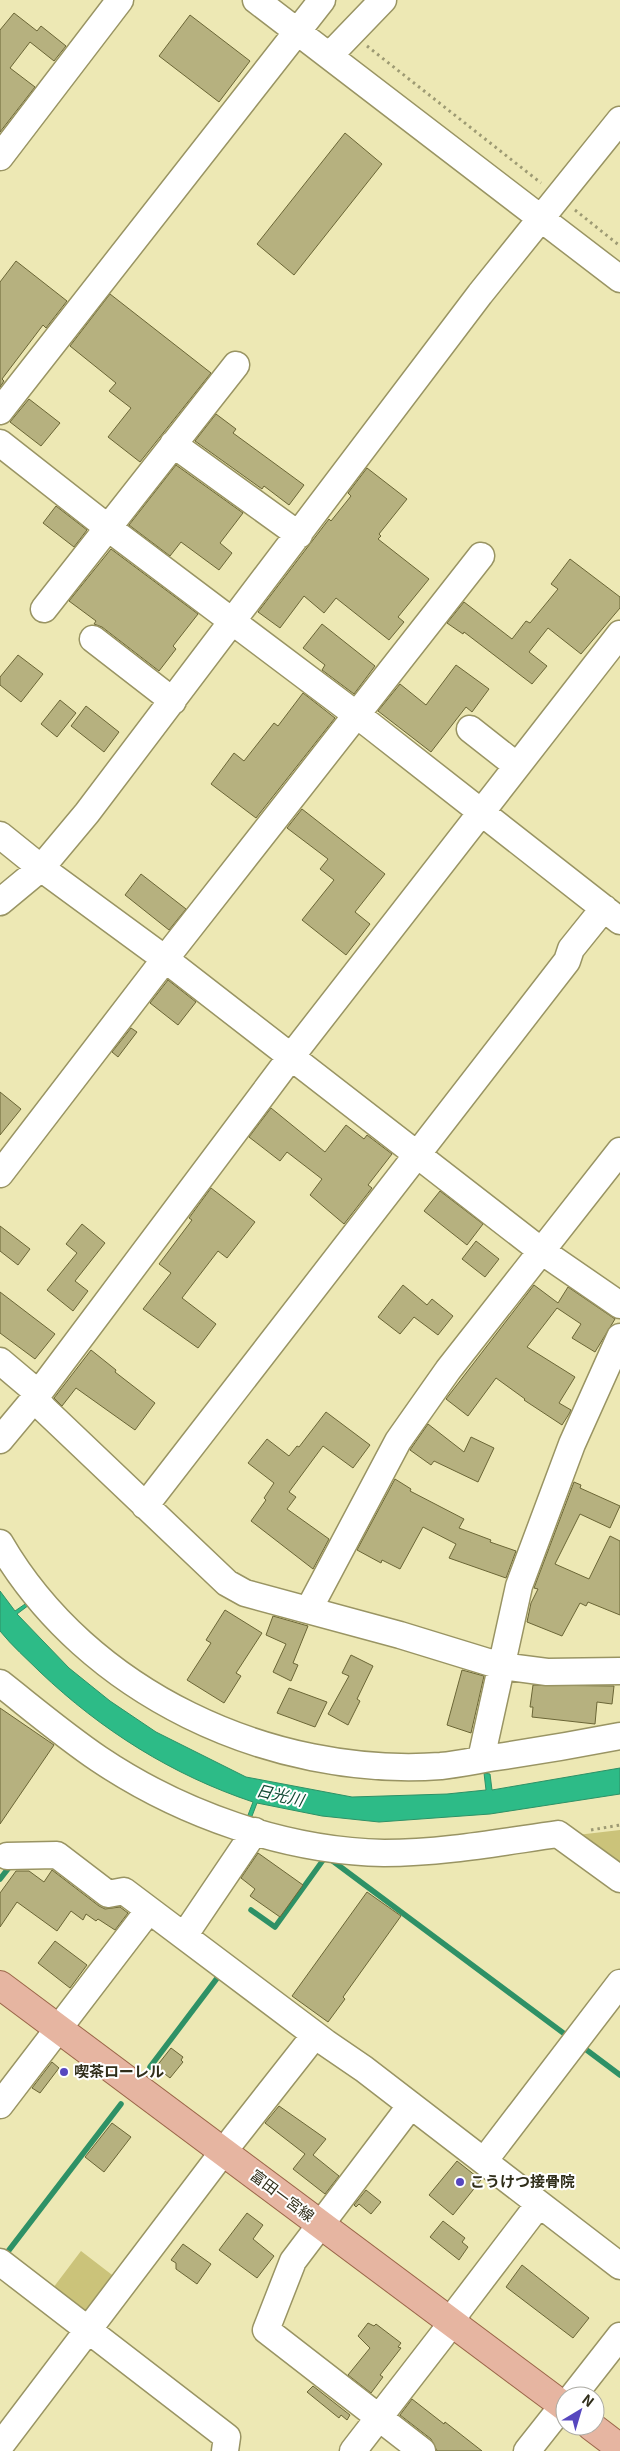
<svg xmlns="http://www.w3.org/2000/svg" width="620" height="2451" font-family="Georgia,'Noto Sans JP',serif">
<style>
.green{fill:#cbc37a}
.water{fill:#2dbb87;stroke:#2e9166}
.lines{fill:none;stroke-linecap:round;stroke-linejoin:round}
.stream{stroke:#2e9166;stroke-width:5.5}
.building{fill:#b6b17f;stroke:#6b6636}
.minor-casing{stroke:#999463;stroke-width:29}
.major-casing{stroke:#9b6649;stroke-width:30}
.path{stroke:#9d9a73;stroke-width:3;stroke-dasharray:2.5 4;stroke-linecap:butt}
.minor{stroke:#fff;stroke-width:26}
.major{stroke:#e6b5a1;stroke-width:28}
.poi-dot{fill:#5747bf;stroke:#fff;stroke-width:2}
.labels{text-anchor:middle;stroke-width:4;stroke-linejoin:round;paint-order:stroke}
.poi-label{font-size:15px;font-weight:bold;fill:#302e1a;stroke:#fff;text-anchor:start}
.street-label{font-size:15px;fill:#302e1a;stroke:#fff}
.water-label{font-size:16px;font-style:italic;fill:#114933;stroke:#fff}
</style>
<rect width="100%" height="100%" fill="#ede8b4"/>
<!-- green -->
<path class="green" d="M620 1830V1869L577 1835Z
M81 2251 120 2281 91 2317 50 2292Z"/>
<!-- water -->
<path class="water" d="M0 1591 15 1611 28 1602 29 1605 17 1614 69 1668 110 1701 156 1732 246 1777 352 1797 447 1794 486 1790 484 1773 490 1774 492 1790 620 1768V1794L490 1814 379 1822 322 1816 257 1803 249 1824 245 1823 253 1802C172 1775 101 1730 40 1672 27 1659 12 1646 0 1631Z"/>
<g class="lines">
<!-- stream -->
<path class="stream" d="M0 1879 11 1865
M251 1910 275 1927 326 1856 570 2038
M580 2045 620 2075
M150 2067 221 1973
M6 2254 121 2104"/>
</g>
<!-- building -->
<path class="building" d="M14 13 37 31 41 26 66 46 54 61 30 42 10 68 35 87 0 132V30Z
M190 15 250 61 219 102 159 56Z
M345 133 382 164 294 275 257 244Z
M16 261 67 301 46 328 43 325 2 379 4 381 0 387V282Z
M110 294 211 373 140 462 108 437 131 408 109 391 116 383 70 346Z
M29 399 60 423 41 446 10 422Z
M216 414 236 429 233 433 304 485 289 505 264 486 262 489 195 441Z
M176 465 243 513 220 543 232 553 219 570 181 542 170 556 129 525Z
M367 468 407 499 379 534 381 536 378 539 429 579 398 617 404 622 389 640 336 598 324 613 304 596 280 628 258 612 329 519 331 521 351 496 348 493Z
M56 506 87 530 74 547 43 523Z
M111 549 198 614 173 646 176 649 159 671 102 627 94 624 96 621 69 601Z
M570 559 620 597V608L581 654 548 628 529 652 547 666 532 684 464 632 463 634 447 623 464 602 512 639 526 621 530 623 558 589 551 584Z
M322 624 375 666 354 694 322 670 325 665 303 648Z
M18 655 43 674 21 702 0 685V677Z
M456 665 489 689 472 712 466 707 431 752 378 711 400 684 426 705Z
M303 693 335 718 256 818 211 784 234 753 244 761 274 723 278 726Z
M60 700 76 713 57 737 41 724Z
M86 706 119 732 104 752 71 726Z
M302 809 385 874 355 912 370 924 346 955 302 920 334 880 320 869 328 859 287 828Z
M141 874 186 909 169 930 125 895Z
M168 980 196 1002 178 1025 150 1003Z
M131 1028 137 1032 118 1057 112 1052Z
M0 1092 21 1109 0 1135Z
M271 1108 325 1152 346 1125 364 1139 367 1135 392 1154 368 1185 372 1188 344 1224 310 1195 322 1179 287 1152 280 1161 249 1137Z
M211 1188 255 1222 227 1258 218 1251 182 1298 216 1324 198 1348 143 1309 171 1273 159 1264 192 1220 189 1218Z
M440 1191 483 1224 467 1245 424 1211Z
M82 1224 105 1243 75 1281 88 1291 73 1311 47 1290 77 1253 66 1244Z
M0 1226 30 1249 18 1265 0 1251Z
M476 1241 499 1259 485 1277 462 1259Z
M403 1285 427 1305 432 1299 453 1316 438 1335 414 1317 400 1334 378 1317Z
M534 1285 558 1303 568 1287 615 1319 595 1352 572 1338 581 1324 557 1308 527 1347 575 1377 559 1403 571 1410 569 1414 562 1425 524 1400 525 1399 496 1378 468 1416 446 1399Z
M0 1292 55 1334 35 1359 0 1333Z
M91 1350 116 1370 115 1372 155 1403 135 1430 76 1388 62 1406 54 1398Z
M326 1412 370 1445 353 1468 323 1446 289 1492 296 1497 287 1509 329 1539 313 1569 251 1521 266 1500 264 1498 274 1483 248 1463 267 1439 289 1456 297 1446 299 1447Z
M428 1424 464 1452 471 1437 494 1448 478 1482 434 1461 431 1465 410 1450Z
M395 1479 411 1489 410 1491 464 1519 459 1528 491 1540 490 1542 516 1551 506 1578 449 1558 456 1544 423 1527 400 1569 382 1560 381 1563 357 1550Z
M574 1482 581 1485 580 1488 620 1506 610 1528 580 1514 555 1564 589 1579 610 1536 620 1541V1615L588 1602 586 1606 580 1603 562 1636 527 1622 531 1603 538 1589 534 1588Z
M225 1610 262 1633 236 1673 241 1676 224 1703 187 1680 211 1643 206 1640Z
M273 1616 308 1626 293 1663 298 1665 291 1681 273 1672 286 1644 266 1635Z
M351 1655 373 1666 357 1699 360 1701 348 1725 328 1714 349 1676 342 1673Z
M462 1670 484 1676 471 1733 447 1725Z
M533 1685 614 1686 612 1704 597 1702 595 1724 532 1717 533 1707H530Z
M289 1688 327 1702 315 1727 277 1713Z
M0 1708 54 1745 0 1824Z
M258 1853 303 1885 280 1917 250 1896 255 1889 241 1878Z
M52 1870 99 1906 105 1909 120 1907 128 1913 115 1930 98 1919 96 1921 86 1914 83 1920 71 1911 57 1931 17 1902 0 1927V1893L16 1871H29L44 1882Z
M367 1892 401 1916 348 1990 343 1997 345 1999 328 2022 292 1996Z
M55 1941 87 1965 70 1988 38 1963Z
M171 2048 183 2057 181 2060 183 2062 170 2078 156 2067Z
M52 2062 59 2068 40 2093 32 2088Z
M279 2106 326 2139 313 2155 339 2176 325 2194 293 2169 305 2154 265 2123Z
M112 2123 131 2137 104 2172 85 2157Z
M457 2161 481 2180 453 2215 429 2195Z
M366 2190 381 2202 371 2214 359 2204 356 2207 354 2205Z
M247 2213 263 2225 253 2239 274 2256 257 2278 219 2250Z
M443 2221 465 2238 462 2242 468 2247 459 2260 430 2237Z
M183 2244 211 2264 197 2284 176 2269V2263L171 2260Z
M522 2265 589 2318 573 2338 506 2287Z
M368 2323 374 2326 376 2324 401 2343 398 2347 401 2348 380 2375 383 2377 371 2393 348 2375 370 2348 358 2336Z
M313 2386 350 2415 347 2420 341 2415 339 2418 307 2392Z
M412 2399 444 2424 445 2422 482 2451H437L431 2439 400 2415Z"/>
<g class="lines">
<!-- minor casing -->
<g class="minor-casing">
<path id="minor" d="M256 0 620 279
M330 55 383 0
M0 157 120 0
M0 411 322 0
M0 443 107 527 370 725 620 921
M173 444 299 535
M44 609 236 365
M93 639 173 701
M470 729 517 766
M0 835 41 868 165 959 540 1250 620 1305
M0 902 41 868 87 813 480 294 620 120
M0 1174 165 959 481 556
M0 1361 32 1388 35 1398 44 1409 227 1583 245 1593 400 1635 501 1666 547 1672 620 1671
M0 1440 35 1398 290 1058 620 634
M145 1506 567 961 571 949 604 908
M0 1543C87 1693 270 1778 441 1766 459 1764 478 1760 497 1757 538 1751 579 1744 620 1736
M309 1609 398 1441 448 1370 620 1151
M0 1683C33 1709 65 1736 99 1759 181 1814 285 1851 384 1853 442 1853 501 1842 558 1834L620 1879
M481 1759 519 1586 572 1444 620 1337
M7 1856 57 1855 108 1894 124 1891 326 2043 364 2069 620 2266
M184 1936 255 1831
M0 2105 149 1910
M411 2105 293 2261 266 2330 422 2451
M484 2161 620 1983
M0 2262 227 2437 225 2451
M573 2396 620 2336
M0 2446 223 2152 315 2035
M353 2451 452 2323 459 2309 539 2204
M527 2451 565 2403"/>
</g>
<!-- major casing -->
<g class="major-casing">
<path id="major" d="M0 1985 565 2407
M591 2426 620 2448"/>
</g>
<!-- path -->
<path class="path" d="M367 46 541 183
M575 210 620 246
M591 1830 620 1825"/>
<!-- minor -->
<use href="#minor" class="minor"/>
<!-- major -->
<use href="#major" class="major"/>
</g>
<!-- markers -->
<g class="poi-dot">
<circle cx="64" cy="2072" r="5"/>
<circle cx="460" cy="2182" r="5"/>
</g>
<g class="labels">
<!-- poi labels -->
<g class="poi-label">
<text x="74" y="2077">喫茶ローレル</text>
<text x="470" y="2187">こうけつ接骨院</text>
</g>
<!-- street labels -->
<g class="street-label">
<text transform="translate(282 2196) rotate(37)" y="5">富田一宮線</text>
</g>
<!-- water labels -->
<g class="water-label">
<text transform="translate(280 1795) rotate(13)" y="6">日光川</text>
</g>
</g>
<!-- north arrow -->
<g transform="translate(580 2411) rotate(38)"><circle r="24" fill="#ffffff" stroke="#acaba3"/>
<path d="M0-4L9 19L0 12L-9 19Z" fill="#5747bf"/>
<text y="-8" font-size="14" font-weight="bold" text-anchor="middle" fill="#302e1a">N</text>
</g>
</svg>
